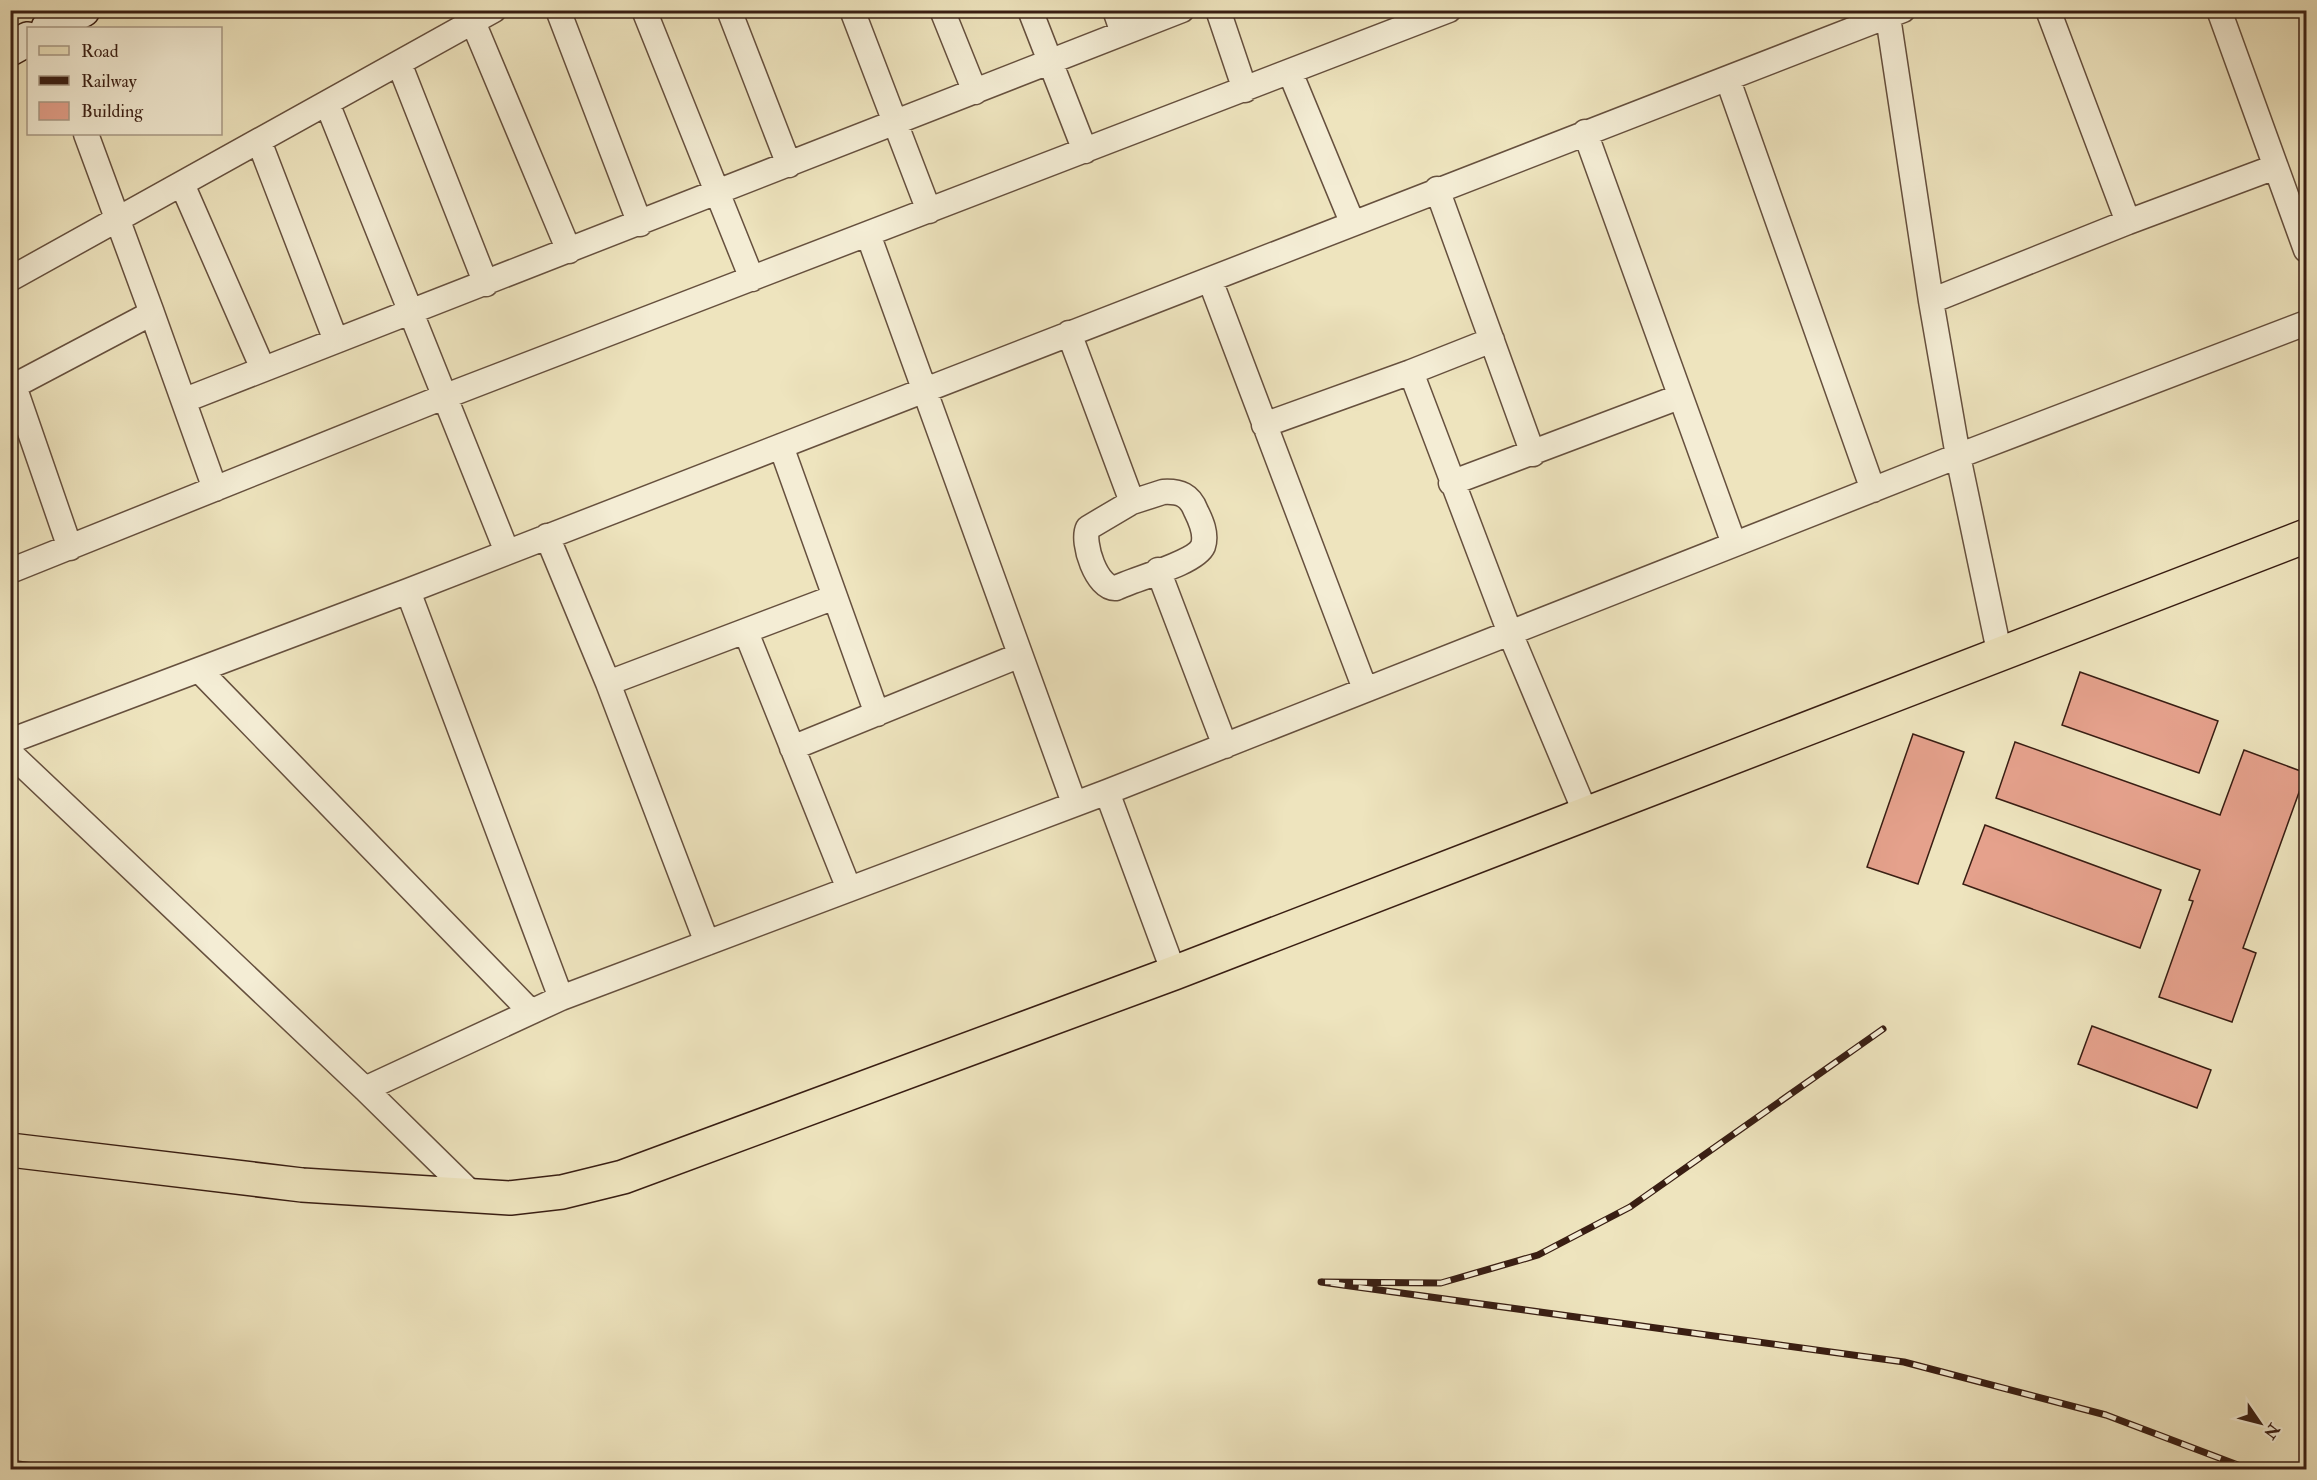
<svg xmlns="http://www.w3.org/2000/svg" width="2317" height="1480" font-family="'IM FELL Double Pica',serif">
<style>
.building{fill:#e5a18c;stroke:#391e13;stroke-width:1.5}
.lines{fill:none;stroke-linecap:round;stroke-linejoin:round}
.street-casing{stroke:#66503e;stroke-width:27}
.secondary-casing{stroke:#391e13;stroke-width:36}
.primary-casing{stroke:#391e13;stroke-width:36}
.street{stroke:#f4edd5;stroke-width:24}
.secondary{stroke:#f4edd5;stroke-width:33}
.primary{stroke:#eee4be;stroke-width:33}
.rail-casing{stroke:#391e13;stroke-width:7}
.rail{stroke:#f4edd5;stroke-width:4.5;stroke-dasharray:14;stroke-linecap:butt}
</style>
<rect width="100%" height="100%" fill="#eee4be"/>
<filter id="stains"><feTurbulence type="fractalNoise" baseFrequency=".00333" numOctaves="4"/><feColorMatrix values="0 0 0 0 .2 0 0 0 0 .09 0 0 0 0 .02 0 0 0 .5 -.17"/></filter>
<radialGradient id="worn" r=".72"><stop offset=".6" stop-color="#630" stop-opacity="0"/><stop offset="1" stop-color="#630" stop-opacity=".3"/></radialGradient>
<!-- building -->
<path class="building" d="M2080 672 2218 721 2199 773 2062 725Z
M1913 734 1964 752 1918 884 1867 867Z
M2015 742 2220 815 2244 750 2306 773 2243 948 2256 953 2232 1022 2159 997 2193 901 2189 900 2200 870 1996 798Z
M1985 825 2161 890 2140 948 1963 884Z
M2092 1026 2211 1070 2197 1108 2078 1064Z"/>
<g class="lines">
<!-- street casing -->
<g class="street-casing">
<path id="street" d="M558 10 640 224
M644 10 752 279
M729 10 789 165
M852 10 929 211
M942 10 975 92
M1030 10 1085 151
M1115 10 1123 33
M1218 10 1245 90
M1887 10 1931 301 1958 456 2000 656
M2048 10 2128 222
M2219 10 2306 250
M473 22 569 251
M399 63 486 284
M1290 72 1352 222
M1728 80 1873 490
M327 103 507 552
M1585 132 1734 544
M86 134 152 313
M259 141 336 341
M182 184 263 369
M1437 189 1533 454
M868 234 1074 803
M10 279 494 10
M1210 280 1365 689
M1931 301 2128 222 2275 167
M1069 333 1132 502
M1411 372 1492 340
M14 386 70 548
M10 388 152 313 215 489
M185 400 1182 10
M1264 425 1411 372 1510 633 1586 814
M781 446 877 714
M1451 483 1679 397
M1163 492C1180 491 1190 495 1196 511 1201 521 1207 534 1203 546 1196 563 1134 579 1116 588 1097 590 1081 542 1088 528L1132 502Z
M547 536 608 683 707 943
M1158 570 1225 746
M10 571 446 396 1449 10
M408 591 561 998
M746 632 849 889
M199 670 530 1011
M608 683 835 597
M10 741 408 591 1903 10
M792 748 1018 656
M10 753 365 1089 474 1196
M1107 792 1174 973
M365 1089 561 998 1107 792 1958 456 2306 323"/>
</g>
<!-- secondary casing -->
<g class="secondary-casing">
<path id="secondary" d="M48 28 83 10
M10 49 28 39"/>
</g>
<!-- primary casing -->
<g class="primary-casing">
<path id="primary" d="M10 1150 302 1185 510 1198 562 1192 623 1177 1174 973 2306 536"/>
</g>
<!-- street -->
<use href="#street" class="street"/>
<!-- secondary -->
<use href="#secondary" class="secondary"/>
<!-- primary -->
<use href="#primary" class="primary"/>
<!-- rail casing -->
<g class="rail-casing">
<path id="rail" d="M1883 1029 1630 1207 1538 1255 1441 1283 1321 1282 1904 1362 2106 1415 2251 1470
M10 1463 67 1470"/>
</g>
<!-- rail -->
<use href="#rail" class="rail"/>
</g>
<!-- margin -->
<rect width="2317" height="1480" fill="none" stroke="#eee4be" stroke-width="36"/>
<rect x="12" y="12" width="2293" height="1456" fill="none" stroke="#391e13" stroke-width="3"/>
<rect x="18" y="18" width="2281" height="1444" fill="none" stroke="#391e13" stroke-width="1.5"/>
<!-- legend -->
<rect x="27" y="27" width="195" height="108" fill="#f4edd5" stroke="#a99a87" stroke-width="1.5"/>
<rect x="39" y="46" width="30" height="9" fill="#eee4be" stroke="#a99a87" stroke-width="1.5"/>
<text x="81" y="57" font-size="18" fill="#391e13">Road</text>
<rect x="39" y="76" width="30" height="9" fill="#391e13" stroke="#a99a87" stroke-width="1.5"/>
<text x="81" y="87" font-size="18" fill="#391e13">Railway</text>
<rect x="39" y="102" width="30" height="18" fill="#e5a18c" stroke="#a99a87" stroke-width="1.5"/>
<text x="81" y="117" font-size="18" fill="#391e13">Building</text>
<!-- north arrow -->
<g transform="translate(2260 1423) rotate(125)" stroke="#f4edd5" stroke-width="4.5" paint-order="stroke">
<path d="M0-4.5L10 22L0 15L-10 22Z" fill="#391e13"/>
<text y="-9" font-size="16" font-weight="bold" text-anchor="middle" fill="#391e13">N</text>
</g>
<rect width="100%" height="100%" filter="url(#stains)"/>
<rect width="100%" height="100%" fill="url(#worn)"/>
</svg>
